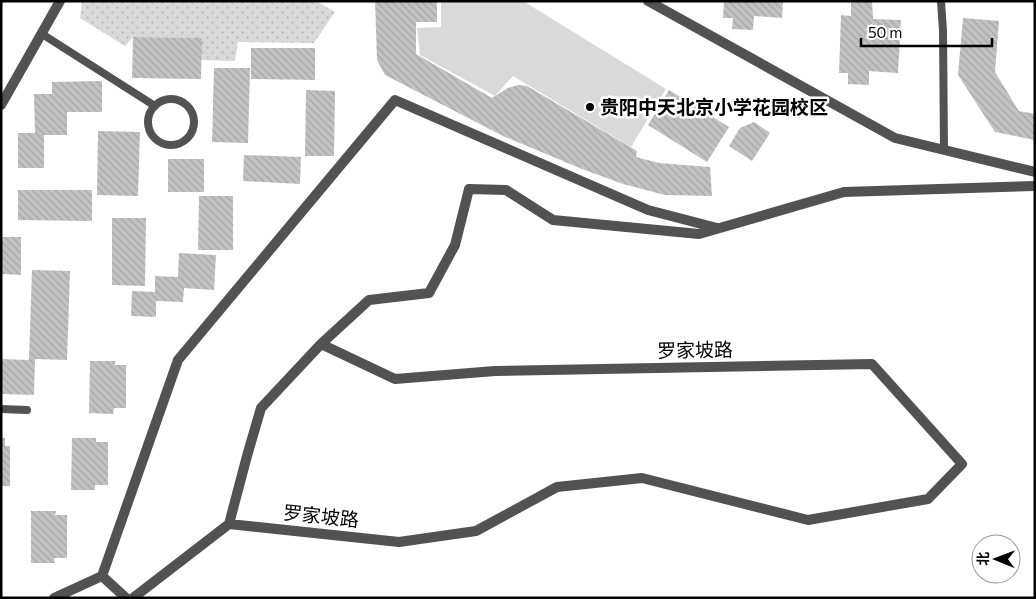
<svg xmlns="http://www.w3.org/2000/svg" width="1036" height="599" font-family="Commissioner,'Noto Sans SC',sans-serif">
<style>
.grass{fill:#d9d9d9}
.park{fill:url(#park-dots)}
.building{fill:url(#building-back-hatch)}
.lines{fill:none;stroke-linecap:round;stroke-linejoin:round}
.service{stroke:#525252;stroke-width:8}
.minor{stroke:#525252;stroke-width:10}
.poi-dot{fill:#000;stroke:#fff;stroke-width:2}
.labels{text-anchor:middle;stroke-width:5;stroke-linejoin:round;paint-order:stroke}
.poi-label{font-size:19px;font-weight:bold;fill:#000;stroke:#fff;text-anchor:start}
.street-label{font-size:19px;fill:#000;stroke:#fff}
</style>
<defs>
<pattern id="park-dots" width="8" height="8" patternUnits="userSpaceOnUse" patternTransform="scale(1.25)"><rect width="8" height="8" fill="#d9d9d9"/><path d="M2 2h.1M6 6h.1" fill="none" stroke="#b8b8b8" stroke-width="1.8" stroke-linecap="round"/></pattern>
<pattern id="building-back-hatch" width="6" height="6" patternUnits="userSpaceOnUse" patternTransform="scale(1.25)"><rect width="6" height="6" fill="#c2c2c2"/><path d="M-1 5l2 2M0 0l6 6M5-1l2 2" fill="none" stroke="#a5a5a5"/></pattern>
</defs>
<rect width="100%" height="100%" fill="#fff"/>
<!-- grass -->
<path class="grass" d="M441 1H523L666 89 631 147 513 76 495 96 420 55 417 28 441 27Z"/>
<!-- park -->
<path class="park" d="M82 1H316L335 12 314 43 238 42 235 61 201 60V38L133 37 125 46 80 18Z"/>
<!-- building -->
<path class="building" d="M375 1H437V22H416V54L492 98 508 88 518 85 527 86 637 151 636 157 659 163 710 167 712 196 665 195 623 184 582 169 503 136 385 75 377 60Z
M724 1H783L782 18 754 16 753 30 732 29 733 18H723Z
M851 1H872L873 19 901 20 898 73 869 71V85L848 84V73H839L841 15 851 16Z
M963 18 999 21 995 72 1019 111 1035 114V140L995 132 958 75Z
M133 37 202 38 201 79 132 78Z
M251 48H315V80L251 79Z
M214 68H250L248 143 212 142Z
M102 81V112H67V135H44V168H18V133H35L34 94H52V82Z
M306 90 335 91 334 156H305Z
M669 90 729 127 707 162 648 125Z
M754 122 770 133 752 161 729 146 740 128Z
M98 131 140 132 138 196 97 195Z
M244 155 301 157 300 184 243 181Z
M168 159H204V192H168Z
M18 190H92V221L18 220Z
M199 196H233V250H198Z
M112 218H146L145 286 112 285Z
M1 237H21V275L1 274Z
M179 253 216 255 214 290 184 288 183 302 156 301V317L131 316 132 291 155 292V276L178 277Z
M32 270 70 271 67 360 35 359 34 395 1 394V359L29 360Z
M90 361H115V365H126V408H114L113 414 89 413Z
M1 438H5V446H10V486H1Z
M72 438H96V442H108V485H95V490H71Z
M31 511H56L55 515H67V558H54L55 563H31Z"/>
<g class="lines">
<!-- service -->
<path class="service" d="M941 1 943 31 944 150
M42 34 155 106
M148 122a23 23 0 1 1 46 0a23 23 0 1 1-46 0Z
M1 409 27 410"/>
<!-- minor -->
<path class="minor" d="M648 1 895 138 1035 172
M1 105 60 1
M229 524 247 456 261 408 321 344
M102 576 126 598
M54 598 102 576 178 360 395 100 648 210 717 228
M133 598 229 524 399 542 476 531 557 487 642 478 808 520 928 499 962 464 872 364 495 371 395 379 321 344 369 300 429 293 455 245 469 189 506 190 553 220 699 234 844 192 1035 186"/>
</g>
<!-- markers -->
<circle class="poi-dot" cx="590" cy="107" r="5"/>
<g class="labels">
<!-- poi labels -->
<g class="poi-label">
<text x="600" y="114">贵阳中天北京小学花园校区</text>
</g>
<!-- street labels -->
<g class="street-label">
<text transform="translate(695 350) rotate(-1)" y="7">罗家坡路</text>
<text transform="translate(321 516) rotate(6)" y="7">罗家坡路</text>
</g>
</g>
<!-- border -->
<rect width="1036" height="599" fill="none" stroke="#000000" stroke-width="5"/>
<!-- north arrow -->
<g transform="translate(996 559) rotate(271)"><circle r="24" fill="#ffffff" stroke="#999999"/>
<path d="M0-4L9 19L0 12L-9 19Z" fill="#000000"/>
<text y="-8" font-size="14" font-weight="bold" text-anchor="middle" fill="#000000">北</text>
</g>
<!-- scale -->
<path d="M861 38v8h131v-8" fill="none" stroke="#000000" stroke-width="2.5"/>
<text x="868" y="38" font-size="15" fill="#000000" stroke="#ffffff" stroke-width="4" paint-order="stroke">50 m</text>
</svg>
